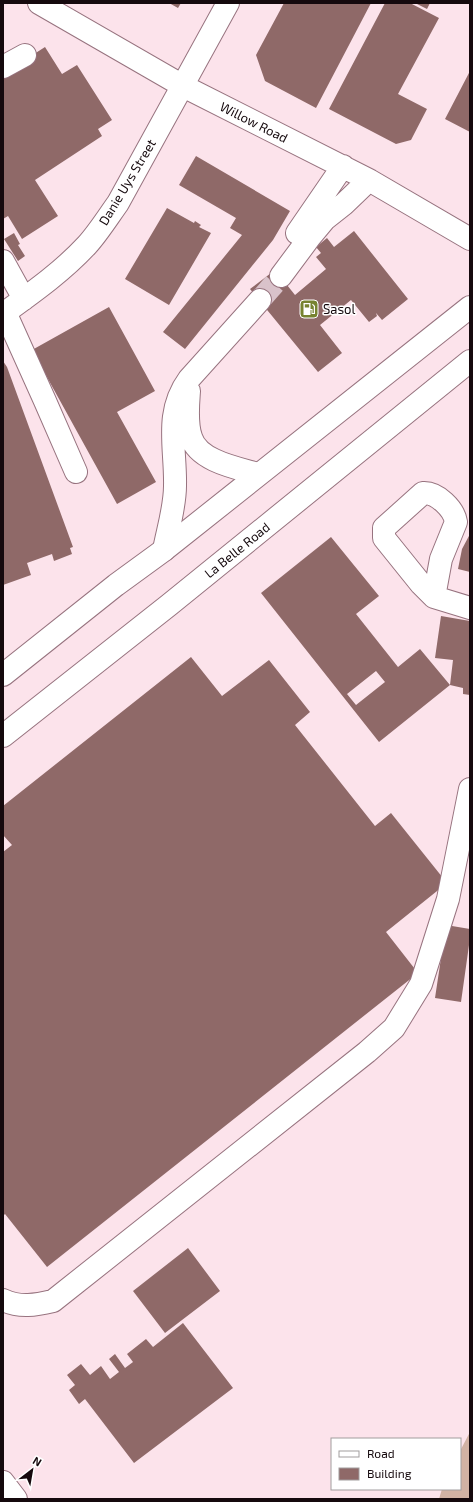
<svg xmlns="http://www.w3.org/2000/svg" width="473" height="1502" font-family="'Exo 2',sans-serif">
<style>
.green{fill:#d2b2a4}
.building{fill:#8f6968;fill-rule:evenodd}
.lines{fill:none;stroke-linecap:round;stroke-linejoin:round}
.minor-tunnel{stroke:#d9c2ca;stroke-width:22;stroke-dasharray:22 11;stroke-linecap:butt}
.minor-casing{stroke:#97737f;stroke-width:24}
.major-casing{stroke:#97737f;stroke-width:24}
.minor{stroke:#fff;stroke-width:22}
.major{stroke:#fff;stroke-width:22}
.labels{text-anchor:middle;stroke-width:3;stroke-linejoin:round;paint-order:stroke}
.street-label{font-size:13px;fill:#15090d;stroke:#fff}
.poi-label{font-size:13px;fill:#15090d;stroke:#fff;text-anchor:start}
</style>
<rect width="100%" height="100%" fill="#fce3eb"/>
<!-- green -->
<path class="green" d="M470 1432V1499H439L442 1489H460V1451Z"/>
<!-- building -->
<path class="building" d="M169 3H181L178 8Z
M284 3H371L316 108 265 81 256 55Z
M385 3H410L439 18 398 94 427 109 411 140 396 144 329 109Z
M415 3H430L427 9Z
M45 47 62 74 77 65 112 120 98 129 102 136 35 180 58 216 22 239 8 216 3 219V74Z
M470 71V132L445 119Z
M196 156 290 211 273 240 185 349 163 332 242 235 230 228 236 218 179 185Z
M167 208 194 223 195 221 201 225 199 227 211 233 169 305 125 279Z
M354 231 408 299 382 320 376 313 377 316 369 322 351 300 320 325 342 353 318 372 250 289 275 270 295 295 326 269 316 257 321 253 316 247 327 238 334 247Z
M14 233 20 244 18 245 25 256 18 261 4 239Z
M109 307 155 391 117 412 156 482 117 504 32 350Z
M3 361 7 367 73 547 70 548 72 554 54 561 52 554 27 563 31 575 3 585Z
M470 534V572L458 569 462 549Z
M331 537 379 596 356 614 398 667 420 649 450 685 379 742 261 593ZM376 671 385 682 356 705 347 694Z
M441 616 470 621V695L463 694V688L450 685 453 660 435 658Z
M191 657 222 696 269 660 310 712 295 725 375 826 391 813 447 883 386 932 418 973 47 1267 5 1214 3 1216V852L12 845 3 835V806Z
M446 925 470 929V938L461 1002 435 998Z
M188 1248 220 1291 165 1333 133 1291Z
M183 1323 233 1388 134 1463 85 1399 79 1404 69 1390 75 1385 67 1375 81 1364 90 1375 101 1366 110 1379 119 1372 109 1359 115 1354 125 1368 133 1362 127 1354 146 1339 153 1347Z"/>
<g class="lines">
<!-- minor-tunnel -->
<path class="minor-tunnel" d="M260 300 281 276"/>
<!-- minor casing -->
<g class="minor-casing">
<path id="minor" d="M39 3 183 86 369 180 470 239
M3 67 25 55
M297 233 343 166
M3 261 24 299
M281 276 310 237 325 219 344 204 369 180
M5 312 45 401 76 472
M3 314C32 293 62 272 87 245 98 233 108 217 118 203L228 3
M189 391C188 405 186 423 191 437 198 461 237 468 258 474
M164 550C168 529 175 507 175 486 176 448 164 413 189 379L260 300
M434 597 441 559 456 522C454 509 437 492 423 493L384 528V538L421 584 434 597 470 608
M3 1300C20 1308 36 1305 53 1301L367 1052 394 1028 421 984 448 899 470 789"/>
</g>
<!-- major casing -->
<g class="major-casing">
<path id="major" d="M3 675 116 585 164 550 470 307
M3 736 169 605 470 361
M3 1482 16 1499"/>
</g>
<!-- minor -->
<use href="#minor" class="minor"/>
<!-- major -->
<use href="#major" class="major"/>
</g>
<!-- icons -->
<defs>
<g id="fuel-square" transform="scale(1)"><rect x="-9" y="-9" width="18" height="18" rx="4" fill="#778330" stroke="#fff"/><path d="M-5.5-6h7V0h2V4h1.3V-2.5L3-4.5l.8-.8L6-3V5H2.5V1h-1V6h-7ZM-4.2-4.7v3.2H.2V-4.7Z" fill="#fff"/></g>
</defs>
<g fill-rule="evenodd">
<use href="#fuel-square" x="309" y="309"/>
</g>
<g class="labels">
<!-- street labels -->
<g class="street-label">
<text transform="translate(254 122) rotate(27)" y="5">Willow Road</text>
<text transform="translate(127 182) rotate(-59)" y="5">Danie Uys Street</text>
<text transform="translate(237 550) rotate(-39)" y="5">La Belle Road</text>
</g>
<!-- poi labels -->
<g class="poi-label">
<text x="323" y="314">Sasol</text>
</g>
</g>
<!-- border -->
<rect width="473" height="1502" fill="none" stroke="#15090d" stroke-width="8"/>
<!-- legend -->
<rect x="331" y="1438" width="130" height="52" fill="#ffffff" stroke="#a19d9e"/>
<rect x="339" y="1451" width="20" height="6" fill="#ffffff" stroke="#a19d9e"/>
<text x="367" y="1458" font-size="12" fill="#15090d">Road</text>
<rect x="339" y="1468" width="20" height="12" fill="#8f6968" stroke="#a19d9e"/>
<text x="367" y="1478" font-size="12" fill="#15090d">Building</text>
<!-- north arrow -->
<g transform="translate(32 1470) rotate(31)" stroke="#ffffff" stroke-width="3" paint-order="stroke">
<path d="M0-3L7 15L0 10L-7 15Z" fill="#15090d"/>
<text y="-6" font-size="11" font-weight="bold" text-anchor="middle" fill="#15090d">N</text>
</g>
</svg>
